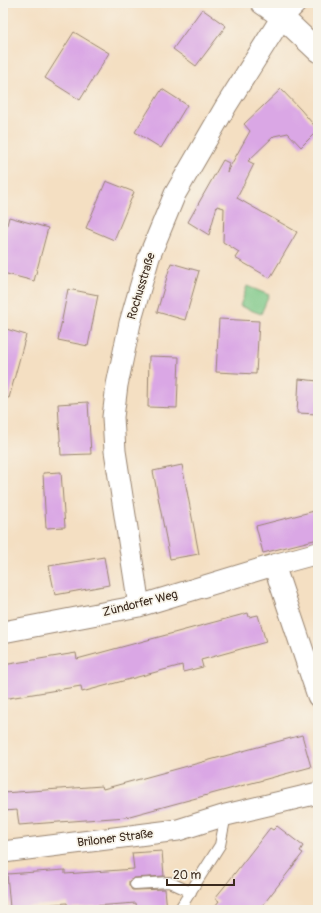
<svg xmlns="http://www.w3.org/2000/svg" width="321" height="913" font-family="Pangolin,sans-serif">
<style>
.green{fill:#7bc786;stroke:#5b7852}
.building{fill:#daa7e5}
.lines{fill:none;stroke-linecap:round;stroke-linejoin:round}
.service-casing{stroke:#988470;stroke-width:12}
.minor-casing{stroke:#988470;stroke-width:23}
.tertiary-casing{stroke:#988470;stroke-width:24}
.service{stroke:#fff;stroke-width:10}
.minor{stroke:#fff;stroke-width:21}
.tertiary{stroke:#fff;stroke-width:22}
.labels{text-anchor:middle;stroke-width:3.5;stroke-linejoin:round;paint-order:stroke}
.street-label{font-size:12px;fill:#3b2a1e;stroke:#f7f3e8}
</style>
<rect width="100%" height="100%" fill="#f7f3e8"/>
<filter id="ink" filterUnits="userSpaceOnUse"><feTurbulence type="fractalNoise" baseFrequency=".025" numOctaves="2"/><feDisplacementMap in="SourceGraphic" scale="8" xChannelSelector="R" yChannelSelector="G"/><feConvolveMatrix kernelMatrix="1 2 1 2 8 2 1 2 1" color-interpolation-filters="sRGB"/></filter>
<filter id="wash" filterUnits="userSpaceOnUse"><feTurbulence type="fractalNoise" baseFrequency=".012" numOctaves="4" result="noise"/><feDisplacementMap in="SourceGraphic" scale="16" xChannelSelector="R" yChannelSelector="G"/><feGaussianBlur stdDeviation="0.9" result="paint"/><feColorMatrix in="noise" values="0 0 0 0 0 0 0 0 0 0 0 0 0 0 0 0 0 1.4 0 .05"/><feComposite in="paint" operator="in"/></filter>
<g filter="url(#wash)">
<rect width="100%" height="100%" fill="#f4dfc2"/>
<!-- green -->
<path class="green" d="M247 286 269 295 261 314 240 306Z"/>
<g id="blocks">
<!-- building -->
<path class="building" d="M202 9 226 26 196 66 173 49Z
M74 32 109 53 80 100 45 78Z
M162 89 187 105 161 148 135 132Z
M281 89 301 110 318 130 301 147 288 133 274 136 248 161 254 164 237 198 297 232 270 278 235 258 239 252 223 242 224 208 217 206 209 235 188 222 223 160 229 163 227 172 250 131 244 124Z
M106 181 134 192 114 240 86 228Z
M9 217 48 228 34 281 3 273V240Z
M171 263 199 271 185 320 157 312Z
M68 289 98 295 88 346 58 340Z
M219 319 259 321 256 374 216 372Z
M3 328 26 335 9 398 3 397Z
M149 356 179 357 177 408 148 407Z
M299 379 318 381V414L297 413Z
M88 402 91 454 61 455 58 404Z
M182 465 199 554 170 559 153 471Z
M61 472 65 527 46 528 43 473Z
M318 510V539L263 553 256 526Z
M104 557 109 585 55 595 49 566Z
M248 613 249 617 258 615 266 642 201 660 203 667 183 672 182 665 82 692 81 686 3 699V665L76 653 77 659Z
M302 735 311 767 126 817 19 825 17 810 3 811V793L102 786 103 789Z
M277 826 303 846 300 851 303 853 290 870 259 910H212L219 901 215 898 224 887 270 828 273 830Z
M162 851 164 876 134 878 129 881V885L132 890H135L165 889 167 910H137L136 903 68 908 67 903 10 908 7 874 65 870V874L134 869 132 853Z"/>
</g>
</g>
<g filter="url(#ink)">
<use href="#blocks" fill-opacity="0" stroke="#988470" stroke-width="1"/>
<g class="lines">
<!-- service casing -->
<g class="service-casing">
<path id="service" d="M135 884 169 882 191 892
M179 910 220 845 226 815"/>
</g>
<!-- minor casing -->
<g class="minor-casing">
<path id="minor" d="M274 565 318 696
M139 606 115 451 113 417 117 385 130 323 149 257 175 194 226 106 282 17 296 3
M3 632 139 606 274 565 318 553
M3 852 178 830 226 815 318 793"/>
</g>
<!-- tertiary casing -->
<g class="tertiary-casing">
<path id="tertiary" d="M262 3 282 17 318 51"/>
</g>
<!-- service -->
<use href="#service" class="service"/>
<!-- minor -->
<use href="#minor" class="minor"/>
<!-- tertiary -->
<use href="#tertiary" class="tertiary"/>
</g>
</g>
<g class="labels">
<!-- street labels -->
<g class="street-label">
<text transform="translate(141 286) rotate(-73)" y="4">Rochusstraße</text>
<text transform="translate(140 603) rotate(-14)" y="4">Zündorfer Weg</text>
<text transform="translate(115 838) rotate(-7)" y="4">Briloner Straße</text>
</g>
</g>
<!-- margin -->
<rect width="321" height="913" fill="none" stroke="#f7f3e8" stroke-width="16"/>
<!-- scale -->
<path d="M167 879v6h67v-6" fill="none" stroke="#3b2a1e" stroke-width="2"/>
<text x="173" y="879" font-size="12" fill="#3b2a1e" stroke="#f7f3e8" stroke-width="3" paint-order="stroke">20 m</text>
</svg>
